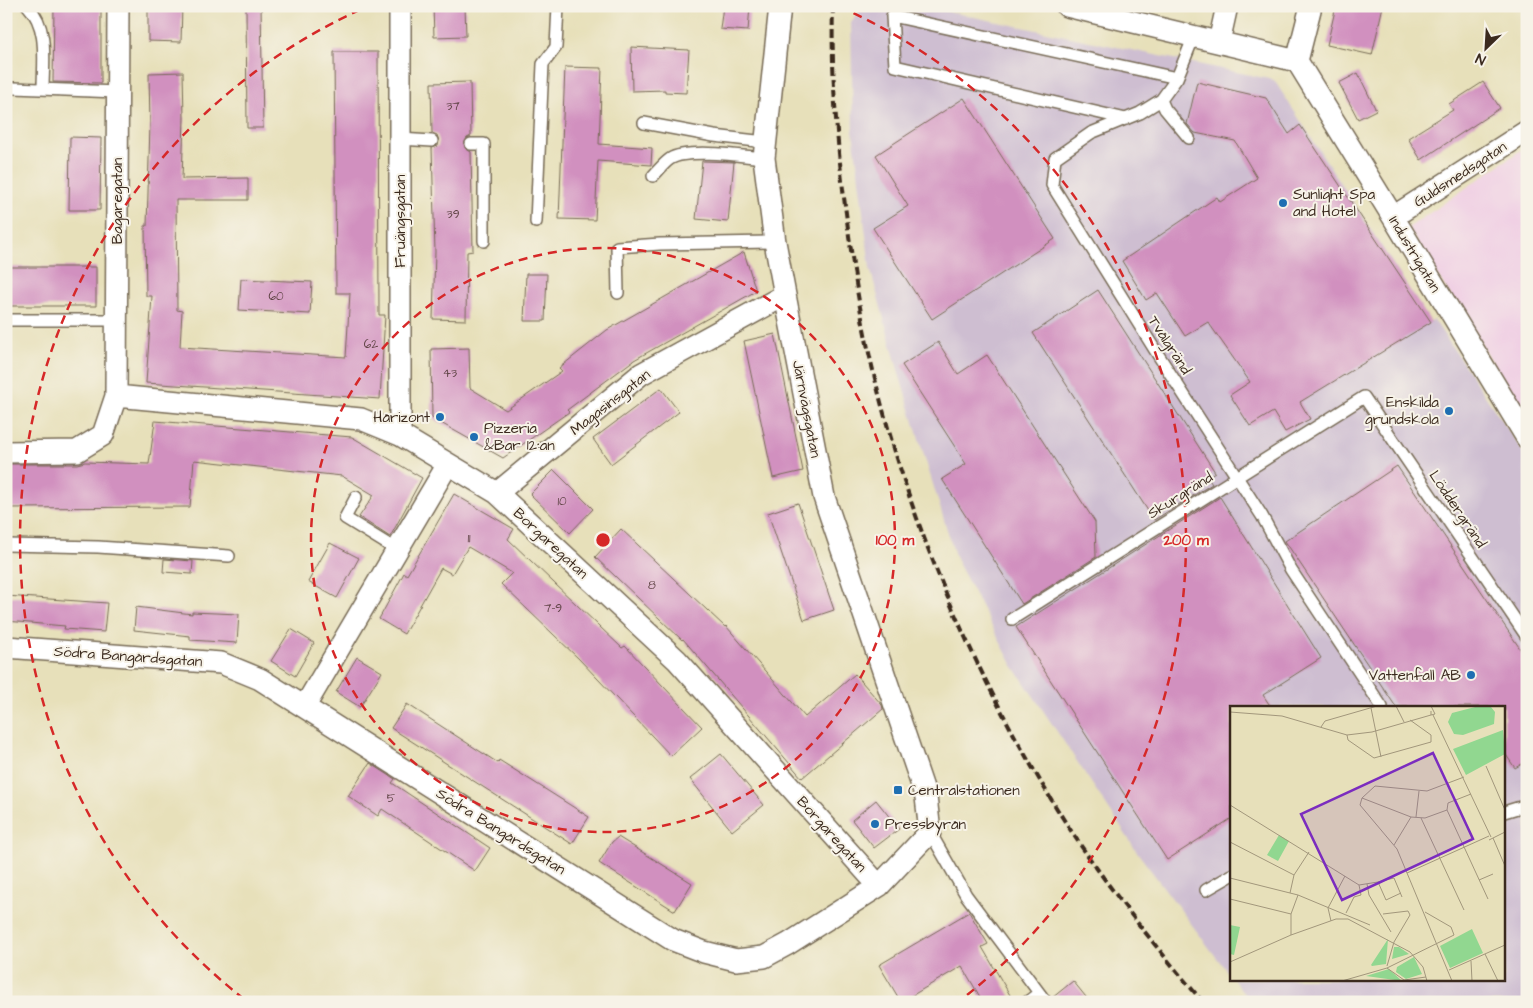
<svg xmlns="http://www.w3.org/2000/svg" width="1533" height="1008" font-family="'Architects Daughter',sans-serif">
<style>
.built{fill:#f0d0e4}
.industrial{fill:#cebed1}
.building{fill:#d190bf}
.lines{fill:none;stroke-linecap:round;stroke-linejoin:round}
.service-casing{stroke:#776a55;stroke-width:14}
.minor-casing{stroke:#776a55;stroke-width:24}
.service{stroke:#fff;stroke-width:11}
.minor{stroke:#fff;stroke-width:21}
.rail{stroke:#3b2a1e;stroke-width:4;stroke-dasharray:8 4;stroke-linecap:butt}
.ring{fill:none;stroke:#d62828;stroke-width:2.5;stroke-dasharray:9 6}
.poi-dot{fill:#1f6fb2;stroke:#f7f3e8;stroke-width:2}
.labels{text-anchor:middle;stroke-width:4;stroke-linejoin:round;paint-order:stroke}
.number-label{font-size:12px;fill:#604446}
.street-label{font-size:15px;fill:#3b2a1e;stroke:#f7f3e8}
.poi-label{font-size:15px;fill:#3b2a1e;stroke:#f7f3e8;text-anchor:start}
.inset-road{fill:none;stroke:#a2977c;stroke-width:1}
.view{fill:#7b2cbf;fill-opacity:0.15;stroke:#7b2cbf;stroke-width:2.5}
.inset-edge{fill:none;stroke:#3b2a1e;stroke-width:2.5}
.centre{fill:#d62828;stroke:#f7f3e8;stroke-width:2.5}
.ring-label{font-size:15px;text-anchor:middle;font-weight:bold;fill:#d62828;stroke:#f7f3e8;stroke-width:4;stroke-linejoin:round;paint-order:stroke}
</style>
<rect width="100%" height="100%" fill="#f7f3e8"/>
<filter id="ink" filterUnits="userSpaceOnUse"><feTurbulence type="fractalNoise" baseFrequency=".02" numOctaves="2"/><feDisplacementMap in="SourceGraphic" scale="10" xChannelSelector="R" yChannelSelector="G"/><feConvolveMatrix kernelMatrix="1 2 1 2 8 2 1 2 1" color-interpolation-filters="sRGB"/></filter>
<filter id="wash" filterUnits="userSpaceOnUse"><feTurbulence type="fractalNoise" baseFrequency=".0096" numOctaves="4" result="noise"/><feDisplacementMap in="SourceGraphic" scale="20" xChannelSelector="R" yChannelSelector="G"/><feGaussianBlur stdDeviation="1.12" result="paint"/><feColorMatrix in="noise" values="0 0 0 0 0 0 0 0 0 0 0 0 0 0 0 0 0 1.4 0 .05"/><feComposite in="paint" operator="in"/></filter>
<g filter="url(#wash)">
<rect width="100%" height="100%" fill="#e7e0ba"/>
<!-- built -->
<path class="built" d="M1527 146V417L1408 228Z"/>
<!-- industrial -->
<path class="industrial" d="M863 6H922L1274 80 1430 321 1434 320 1527 458V1002H1251L1233 979H1504V707H1232V978L1140 856 1012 664 956 559 900 377 870 268 853 131 851 23Z"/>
<g id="blocks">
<!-- building -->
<path class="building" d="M54 6H101V83L53 82Z
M148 6H182L181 42 148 41Z
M246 6H261L263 128H247Z
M433 6H465L466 36 434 37Z
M723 6H750L748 31 720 29Z
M1336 6H1383L1372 55 1327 45Z
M631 47 689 50 686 93 665 92V90L632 91Z
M334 52H378L379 315H385L380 399 146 383 152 296H146L145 226H147L150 125 149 73 183 72 184 118 182 179 248 178V200H176L177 310 182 311 180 347 346 357 350 293H336Z
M565 67 602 68 599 144 652 148 651 165 598 161 595 220 559 219Z
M1358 73 1376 110 1358 119 1339 83Z
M470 82 471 136 467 138 464 144 465 148 471 152 473 251 467 252 466 320 433 319 435 252 432 148 438 146 439 141 437 135 432 133 431 83Z
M1197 82 1266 98 1289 134 1300 125 1431 322 1300 402 1310 419 1285 432 1273 412 1250 426 1230 395 1250 382 1208 322 1185 336 1157 293 1146 300 1122 261 1217 197 1220 202 1257 178 1235 141 1195 133 1187 124Z
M1483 82 1500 108 1421 160 1408 138 1453 110 1449 104Z
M964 98 1055 239 932 319 873 228 908 206 876 155Z
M70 137 101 138 100 210H69Z
M702 161 734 162 728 222 696 219Z
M744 252 756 291 634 360 567 410 569 412 503 458 432 418 431 349 469 348 470 388 506 410 562 371 559 368 607 330Z
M6 267H96V306H6Z
M526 274H547L545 321H524Z
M241 279 312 282 310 314 239 310Z
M1098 290 1215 472 1207 477 1212 484 1154 520 1033 333Z
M775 334 803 471 773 478 744 341Z
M938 342 958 374 987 355 1095 522 1096 557 1022 604 942 479 966 464 902 365Z
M661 388 679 412 611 464 593 439Z
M155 421 352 437 422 478 390 537 359 517 374 495 342 476 194 460 190 507 6 508V464H77L85 462 149 464Z
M1397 466 1527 659V761L1515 768 1504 752V707H1396L1285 541Z
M554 470 593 509 570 533 530 494Z
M454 494 514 529 508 539 622 648 625 646 702 727 671 756 579 659 501 584 512 573 468 547 452 574 441 568 404 634 379 619 404 573 407 575Z
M1220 497 1321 658 1263 695 1271 707H1232V818L1167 860 1016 627Z
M798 503 834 610 804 620 768 513Z
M621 529 725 627 726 626 805 717 855 674 882 705 883 709 802 778 683 639 682 640 595 557Z
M330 543 359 558 337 598 308 582Z
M164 559 193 561 192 574 163 572Z
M6 596 107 603 104 632 64 629 65 626 6 621Z
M136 607 192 614V612L239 614 237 643 190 640V636L134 630Z
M291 629 314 643 295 676 271 661Z
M357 657 382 672 360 707 336 692Z
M407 704 498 763 499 760 589 817 572 844 391 728Z
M721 754 764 805 732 831 690 779Z
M370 763 395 779 392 783 490 848 475 871 382 809 378 816 348 796Z
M876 800 899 829 874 848 852 820Z
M618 837 692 883 675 911 599 863 612 842Z
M969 912 988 944 982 947 1014 1002H983L962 966 901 1002 879 965Z
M1073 981 1090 1002H1053L1052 998Z"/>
</g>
</g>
<g filter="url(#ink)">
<use href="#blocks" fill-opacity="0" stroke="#776a55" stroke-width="1"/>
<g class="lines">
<!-- service casing -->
<g class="service-casing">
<path id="service" d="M28 6C49 28 43 61 43 89
M1194 36 1177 78 1161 100 1140 113 1091 133 1055 158 1052 185 1155 350 1262 516 1291 570 1382 707
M14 88 117 92
M1161 100 1165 109 1189 138
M1126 119 895 66 892 16 1177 78
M644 123 714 136 765 142
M400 139 432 141
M471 144H484V241
M653 176C658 171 664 163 670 159 687 148 743 156 764 158
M536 222 543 64 556 47 558 6
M618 293 617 247 660 244 775 242
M6 320H116
M356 497 345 518 397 550
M6 545 98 547 229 556
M1012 619 1364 397 1527 637
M1504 812 1527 805
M930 832 966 895 1046 1002
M1206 890 1232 875
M1027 1002 1039 993"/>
</g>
<!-- minor casing -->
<g class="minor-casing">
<path id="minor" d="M400 6V435
M1067 6 1100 14
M1102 6 1100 14 1297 61 1393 217 1527 438
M1219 42 1227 6
M1297 61 1311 6
M1393 217 1527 131
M116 396 361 419 400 435 497 493 677 660 879 886
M6 452 77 451 103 435 116 396 118 6
M497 493 641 374 785 295
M6 647 221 663 260 679 673 940 704 952 736 960 764 957 788 944 879 886 930 832 926 797 824 497 785 295 775 242 764 158 780 6
M305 706 448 464"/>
</g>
<!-- service -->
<use href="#service" class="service"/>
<!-- minor -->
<use href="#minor" class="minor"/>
<!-- rail -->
<path class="rail" d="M833 6C831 76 837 145 846 213 852 260 859 307 869 353 906 518 974 677 1064 820 1105 884 1153 944 1203 1002"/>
</g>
</g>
<!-- distance rings -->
<g class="ring">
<circle cx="603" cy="540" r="292"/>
<path d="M244 999A583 583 0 0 1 366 7M840 7A583 583 0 0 1 962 999"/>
</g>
<!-- markers -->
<g class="poi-dot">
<circle cx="1283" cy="203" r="5"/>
<circle cx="1449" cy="411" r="5"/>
<circle cx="440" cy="417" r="5"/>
<circle cx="474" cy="437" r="5"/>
<circle cx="1471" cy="675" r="5"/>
<rect x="893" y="785" width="10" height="10" rx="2.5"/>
<circle cx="875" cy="824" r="5"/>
</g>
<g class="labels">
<!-- number labels -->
<g class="number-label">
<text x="453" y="110">37</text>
<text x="453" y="218">39</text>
<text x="276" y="300">60</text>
<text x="371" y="348">62</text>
<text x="450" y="377">43</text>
<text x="562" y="505">10</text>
<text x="469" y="542">11</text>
<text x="652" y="589">8</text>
<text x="553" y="612">7-9</text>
<text x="391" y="802">5</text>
</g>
<!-- street labels -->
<g class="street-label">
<text transform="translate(1460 174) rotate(-33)" y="5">Guldsmedsgatan</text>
<text transform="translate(117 201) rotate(-90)" y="5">Bagaregatan</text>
<text transform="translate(400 221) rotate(-90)" y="5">Fruängsgatan</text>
<text transform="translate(1415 254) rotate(59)" y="5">Industrigatan</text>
<text transform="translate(1170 345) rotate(57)" y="5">Tvålgränd</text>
<text transform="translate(610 402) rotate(-38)" y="5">Magasinsgatan</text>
<text transform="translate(807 409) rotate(79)" y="5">Järnvägsgatan</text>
<text transform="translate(1180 495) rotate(-32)" y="5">Skurgränd</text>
<text transform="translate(1458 509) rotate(56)" y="5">Löddergränd</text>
<text transform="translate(551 543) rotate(43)" y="5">Borgaregatan</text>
<text transform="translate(128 656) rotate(4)" y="5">Södra Bangårdsgatan</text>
<text transform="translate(501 831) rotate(32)" y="5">Södra Bangårdsgatan</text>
<text transform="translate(832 834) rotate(48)" y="5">Borgaregatan</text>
</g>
<!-- poi labels -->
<g class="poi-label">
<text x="1293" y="199">Sunlight Spa<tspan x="1293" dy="17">and Hotel</tspan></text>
<text x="1439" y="407" text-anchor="end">Enskilda<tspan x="1439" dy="17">grundskola</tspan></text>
<text x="430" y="422" text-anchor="end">Hårizont</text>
<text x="484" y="433">Pizzeria<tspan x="484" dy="17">&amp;Bar 12:an</tspan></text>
<text x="1461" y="680" text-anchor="end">Vattenfall AB</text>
<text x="908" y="795">Centralstationen</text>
<text x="885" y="829">Pressbyrån</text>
</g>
</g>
<!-- overview -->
<g transform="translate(1230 706)">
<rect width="275" height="275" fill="#e7e0ba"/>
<path d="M249 0 261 1 265 6 264 18 233 29 224 28 218 16 222 7ZM273 24 275 48 236 69 223 43ZM49 129 59 135 48 155 37 149ZM0 219 10 221 4 249 0 248ZM242 223 253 247 220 262 210 240ZM158 233 156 258 142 260 141 259ZM164 241H169L179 248 162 253ZM184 251 192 268 176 273 166 266 167 261ZM159 263 172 275 136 270Z" fill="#91d790"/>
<path class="inset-road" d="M166 0 174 16M141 2 151 51M201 5V9L205 8 201 0M0 6 52 10 117 29 142 26 201 9M203 9 261 131M91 21 95 15 147 0M117 29 118 34 144 52 201 36V29L180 14M256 60 275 104M132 92 181 111 195 112 217 104M0 99 129 179 148 176 156 194 171 187M217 104 258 193M217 104 218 97 241 88M186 111 189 85M191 112 234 204M263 132 275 160M259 134 275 126M0 136 64 169M164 139 181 111M177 167 167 143 130 99 132 92 145 80 197 85 234 71M0 172 68 189 140 219M249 174 263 168M148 176 164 172 172 191M137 178 139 189 161 226M60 187 64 169 79 146M0 193 61 208M116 207 124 191 131 189 129 179M153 208 178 205 180 209 164 236M101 215 98 202 115 170M61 229V208L68 189M255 248 268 275M241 255 242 275M0 256 61 229 106 213H118L180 246 193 261 197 275M157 260 164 236M157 262 174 274 196 271M219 264 275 239M112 275 157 262 224 229 221 221 195 206M222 275 177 167 259 130"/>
<path class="view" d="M203 47 243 133 112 194 71 108Z"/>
<rect width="275" height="275" class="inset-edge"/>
</g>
<circle cx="603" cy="540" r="8" class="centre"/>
<g class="ring-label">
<text x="895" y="545">100 m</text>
<text x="1186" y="545">200 m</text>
</g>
<!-- margin -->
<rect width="1533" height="1008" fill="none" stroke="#f7f3e8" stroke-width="25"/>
<!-- north arrow -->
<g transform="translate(1486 48) rotate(205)" stroke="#f7f3e8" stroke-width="4" paint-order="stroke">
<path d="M0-4L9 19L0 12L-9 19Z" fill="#3b2a1e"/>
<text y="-8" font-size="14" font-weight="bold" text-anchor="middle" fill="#3b2a1e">N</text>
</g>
</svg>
